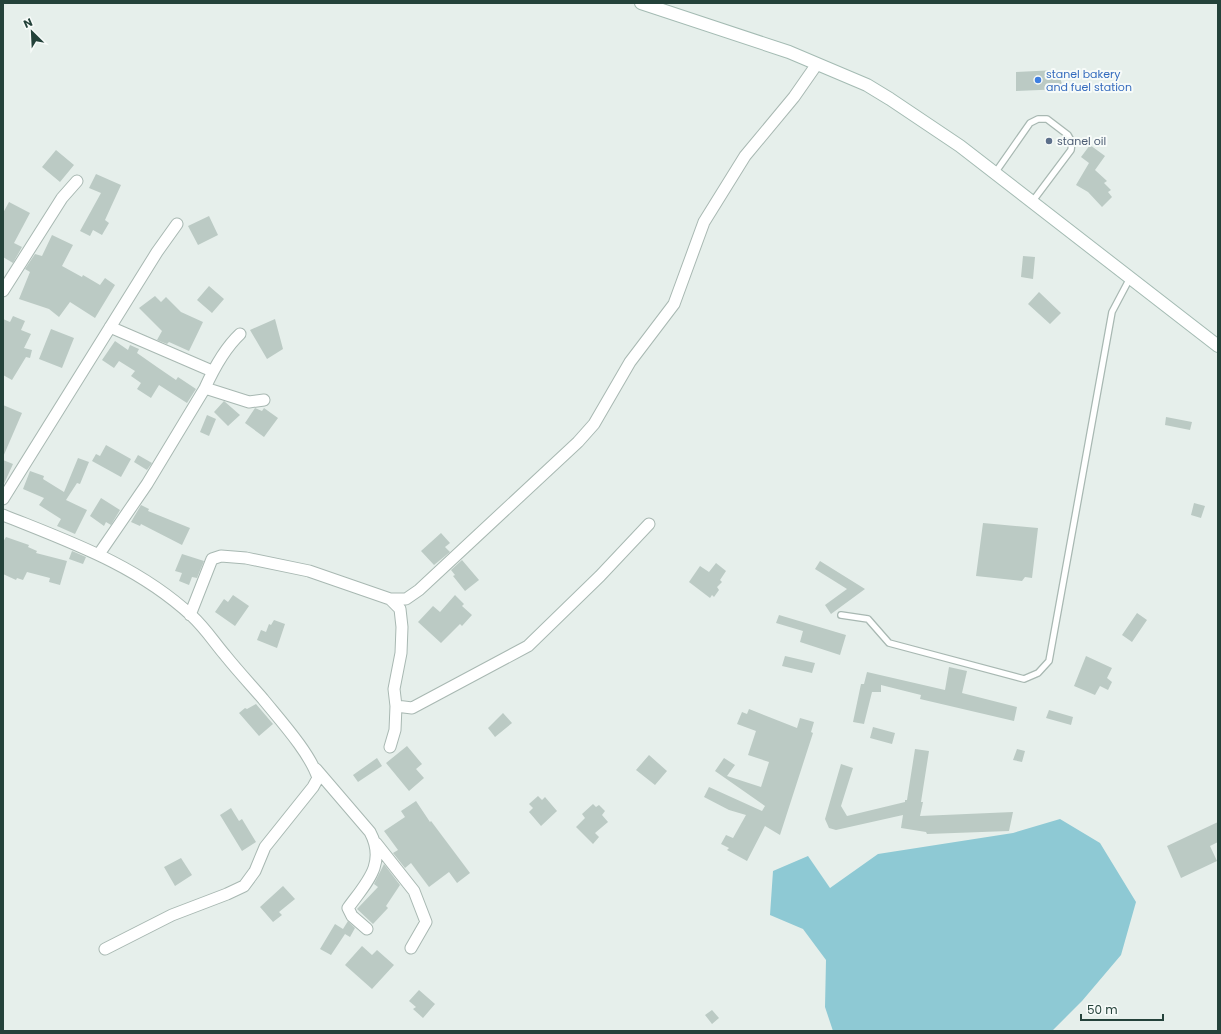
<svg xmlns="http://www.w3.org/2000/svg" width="1221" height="1034" font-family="Poppins,sans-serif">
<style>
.water{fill:#8ec9d4}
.building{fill:#bbcac4}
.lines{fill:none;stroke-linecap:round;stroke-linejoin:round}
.service-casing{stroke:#a8b8b2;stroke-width:8}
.minor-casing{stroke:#a8b8b2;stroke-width:13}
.secondary-casing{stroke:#a4bbb3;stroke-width:14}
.service{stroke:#fff;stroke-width:5.5}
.minor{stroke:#fff;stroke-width:11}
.secondary{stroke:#fff;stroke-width:12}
.shop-dot{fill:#3f7fe0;stroke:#f7fbf9;stroke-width:1.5}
.service-dot{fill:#5c6f8a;stroke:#f7fbf9;stroke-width:1.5}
.labels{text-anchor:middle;stroke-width:4;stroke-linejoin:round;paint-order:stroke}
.shop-label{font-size:11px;fill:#366cbe;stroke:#f7fbf9;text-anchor:start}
.service-label{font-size:11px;fill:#4e5e75;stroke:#f7fbf9;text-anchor:start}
</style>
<rect width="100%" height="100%" fill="#e6efeb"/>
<!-- water -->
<path class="water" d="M1060 819 1100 843 1136 902 1121 955 1082 1001 1052 1031H833L825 1007 826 960 803 929 770 915 773 871 808 856 830 888 878 854 1013 833Z"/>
<!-- building -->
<path class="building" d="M1057 70 1064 89 1016 91V72Z
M1090 145 1105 156 1095 170 1107 181 1104 183 1111 190 1108 192 1112 197 1102 207 1088 192 1076 185 1089 163 1081 157Z
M56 150 74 165 60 182 42 167Z
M96 174 121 185 105 220 109 223 102 235 93 230 90 236 80 231 101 193 89 188Z
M9 202 30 213 14 243 22 247 13 263 3 257V213Z
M209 216 218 235 198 245 188 226Z
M52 235 73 245 62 266 82 277 83 275 100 285 105 278 115 285 95 318 70 302 59 317 49 309 19 299 30 272 25 269 35 254 42 256Z
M1023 256 1035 257 1033 279 1021 277Z
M209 286 224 299 212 313 197 300Z
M1039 292 1061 313 1050 324 1028 304Z
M155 296 161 302 166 297 181 312 203 322 189 351 169 342 167 344 157 340 162 331 139 308Z
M13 316 25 321 21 330 31 334 24 348 32 350 30 358 26 357 12 380 3 375V319L10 322Z
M275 319 283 349 267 359 250 330Z
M51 329 74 338 62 368 39 359Z
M115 341 128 350 130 345 139 349 137 353 157 367 176 380 178 377 196 389 187 403 159 385 151 398 137 389 141 383 131 376 135 371 119 361 114 368 102 360Z
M224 401 240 415 228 426 214 412Z
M3 405 22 413 3 457Z
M255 408 262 411 264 408 278 418 264 437 245 423Z
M207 415 216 419 209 436 200 432Z
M1166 417 1192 422 1190 430 1165 425Z
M106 445 131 459 121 477 92 461 96 454 100 456Z
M138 455 152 463 147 470 134 462Z
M78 458 89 462 80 484 77 483 66 500 87 510 75 534 57 526 61 519 39 505 44 498 23 489 30 471 44 476 43 479 64 492Z
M3 460 13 464 3 486Z
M101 498 120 510 111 525 106 522 104 526 90 516Z
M1194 503 1205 506 1201 518 1191 515Z
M141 505 149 509 148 511 190 528 182 545 141 524 140 526 131 522Z
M983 523 1038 528 1032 578 1025 577 1022 581 976 576Z
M441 533 450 543 445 547 450 552 434 565 421 551Z
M6 537 29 545 28 547 37 551 36 553 67 561 60 585 49 582 50 578 27 572 23 580 17 578 16 580 3 574V542Z
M72 551 86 557 83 564 69 559Z
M182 554 204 561 197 578 192 577 189 585 179 581 182 573 175 571Z
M462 560 479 580 465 591 453 576 455 575 451 570Z
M820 561 865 589 831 614 825 605 847 589 815 569Z
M716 563 726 571 720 580 722 582 717 587 719 590 714 597 712 595 710 598 689 582 700 566 709 572Z
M233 595 249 606 235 626 215 612 224 599 228 602Z
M455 595 464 604 462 606 472 615 462 626 460 624 441 643 418 622 433 606 440 612Z
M1137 613 1147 620 1132 642 1122 635Z
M779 615 846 635 840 655 800 642 803 631 776 623Z
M274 620 285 624 277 648 257 640 261 630 266 632 269 624 271 625Z
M785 656 815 663 812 673 782 666Z
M1086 656 1112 668 1107 678 1112 682 1108 690 1100 686 1095 695 1074 686Z
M949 667 967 671 962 693 1017 707 1014 721 920 699 921 695 881 685V692H872L864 724 853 722 861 684H864L867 672 945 690Z
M256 704 273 724 259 736 239 713 245 708 247 709Z
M749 709 797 728 800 718 814 722 811 732 813 733 780 835 765 826 747 861 727 850 729 848 721 844 726 835 733 838 746 815 729 810 704 797 709 787 762 811 765 806 715 771 724 758 735 765 727 776 761 787 769 762 748 755 756 731 737 724 742 712 747 714Z
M1049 710 1073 717 1071 725 1046 718Z
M503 713 512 723 495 737 488 728Z
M873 727 895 733 892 744 870 738Z
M407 746 422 764 416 769 424 778 409 791 386 763Z
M915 749 929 751 921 802H923L920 816 1013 812 1009 831 927 834 926 832 901 828 903 815 836 830 829 828 825 819 841 764 853 768 841 806 847 816 905 802V800H907Z
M1017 749 1025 751 1022 762 1013 760Z
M649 755 667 771 655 785 636 770Z
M377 758 382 766 358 782 353 775Z
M538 796 542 800 545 797 557 811 541 826 529 812 533 808 529 804Z
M416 801 430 822 431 821 470 873 457 883 449 872 429 887 411 863 405 868 393 853 398 850 384 831 405 817 401 811Z
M593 804 596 807 599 805 605 811 602 815 608 822 595 833 599 837 593 844 576 827 585 818 582 814Z
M231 808 239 821 242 819 256 842 242 851 220 815Z
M1218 822V842L1210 846 1217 861 1181 878 1167 846Z
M181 858 192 875 175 886 164 867Z
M384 864 400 885 386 906 388 908 373 924 357 909 378 887 374 884Z
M283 886 295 899 279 912 282 915 273 922 260 907Z
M348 921 355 928 350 937 345 934 331 955 320 949 335 924 343 929Z
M362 946 372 955 377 950 394 965 372 989 345 965Z
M419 990 435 1004 423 1018 413 1009 416 1007 409 1001Z
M712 1010 719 1018 712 1024 705 1015Z"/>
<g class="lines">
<!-- service casing -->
<g class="service-casing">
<path id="service" d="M995 173 1030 123 1038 119H1047L1068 135 1072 142 1071 150 1032 202
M841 615 868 619 889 643 1024 679 1038 673 1049 661 1112 312 1130 278"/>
</g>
<!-- minor casing -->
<g class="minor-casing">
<path id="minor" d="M3 291 62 198 77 181
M110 327 212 371
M205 388 249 402 264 400
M3 499 157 252 177 224
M3 515C70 542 137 565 192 616 205 628 214 642 225 655 237 670 250 684 263 699 280 720 310 753 318 778L313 787 265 847 255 871 244 886 227 894 172 915 105 949
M99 554 147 484 205 388C214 368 224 349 240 334
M390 599H406L419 590 578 442 594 424 630 362 674 304 704 222 745 156 794 97 817 64
M190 615 212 559 221 556 246 558 309 571 390 599 400 609 402 627 401 653 394 689 396 706 395 730 390 747
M396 706 412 708 528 646 600 576 649 524
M316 769 370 832C387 864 366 883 348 908L352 916 367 929
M376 843 414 891 426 922 411 948"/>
</g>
<!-- secondary casing -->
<g class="secondary-casing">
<path id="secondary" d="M641 3 789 52 867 85 890 99 960 146 1218 346"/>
</g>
<!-- service -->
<use href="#service" class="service"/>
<!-- minor -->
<use href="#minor" class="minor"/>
<!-- secondary -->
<use href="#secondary" class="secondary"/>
</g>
<!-- markers -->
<circle class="shop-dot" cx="1038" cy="80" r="4"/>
<circle class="service-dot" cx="1049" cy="141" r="4"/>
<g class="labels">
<!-- shop labels -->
<g class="shop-label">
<text x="1046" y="78">stanel bakery<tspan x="1046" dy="13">and fuel station</tspan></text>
</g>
<!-- service labels -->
<g class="service-label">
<text x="1057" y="145">stanel oil</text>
</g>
</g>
<!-- border -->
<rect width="1221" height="1034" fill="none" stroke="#24423a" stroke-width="8"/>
<!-- north arrow -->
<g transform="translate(32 32) rotate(336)" stroke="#f7fbf9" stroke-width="3" paint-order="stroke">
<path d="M0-3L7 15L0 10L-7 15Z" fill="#24423a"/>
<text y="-6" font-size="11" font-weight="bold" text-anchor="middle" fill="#24423a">N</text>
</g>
<!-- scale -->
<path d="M1081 1014v6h82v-6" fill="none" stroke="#24423a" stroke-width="2"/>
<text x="1087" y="1014" font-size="12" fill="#24423a" stroke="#f7fbf9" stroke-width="3" paint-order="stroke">50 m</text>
</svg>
